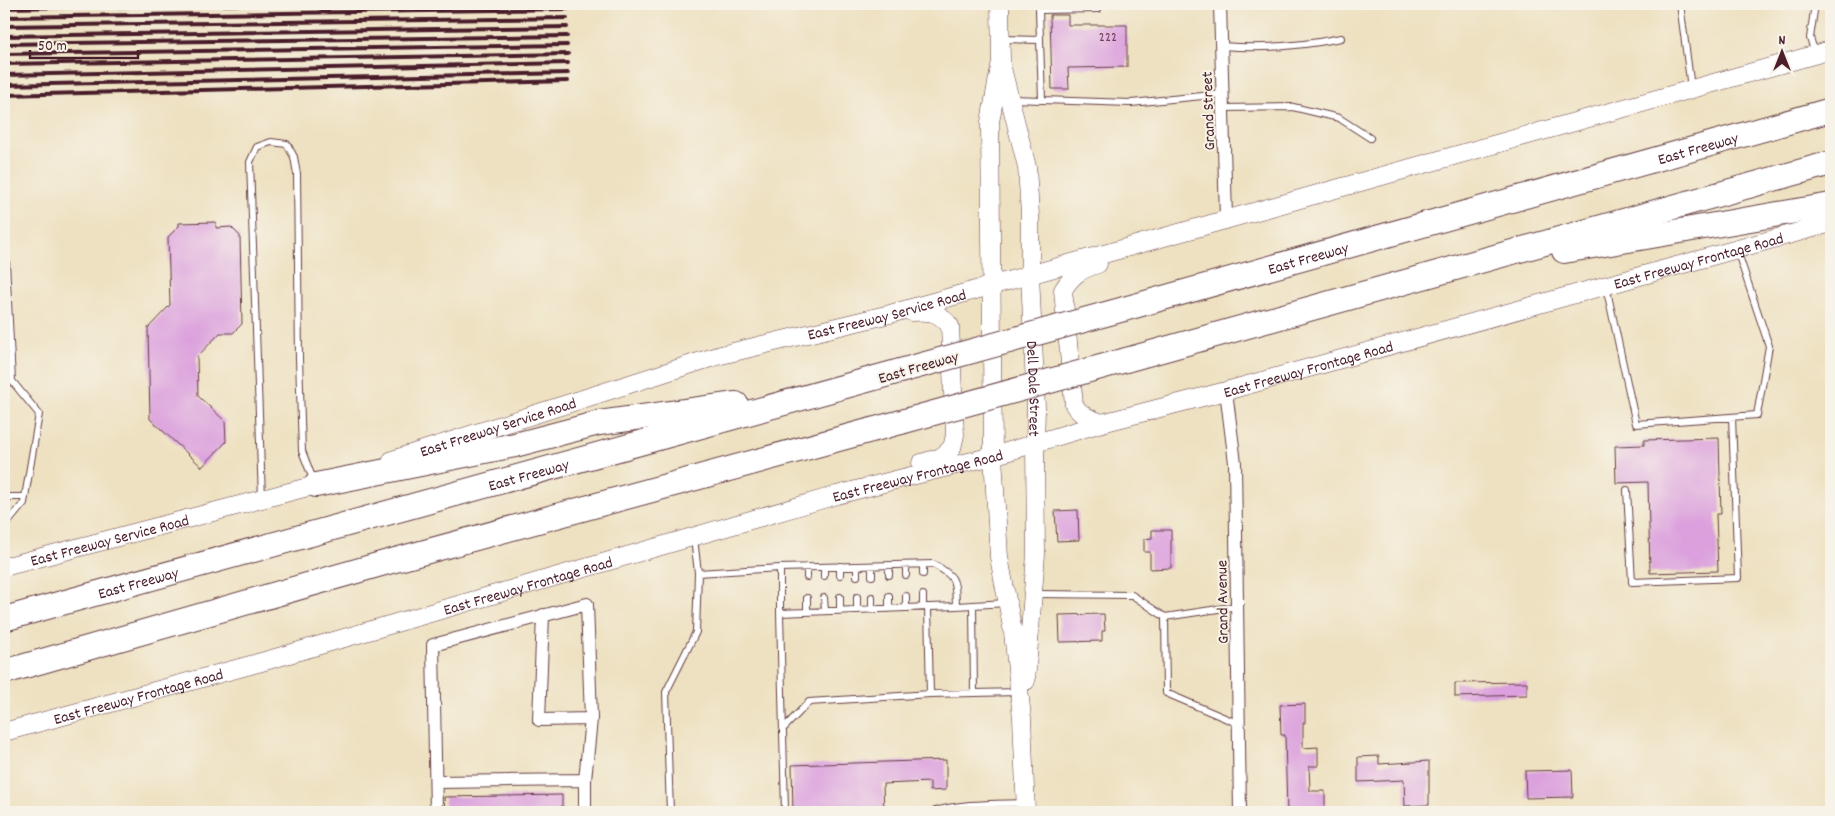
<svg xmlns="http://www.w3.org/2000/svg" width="1835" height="816" font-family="Dekko,sans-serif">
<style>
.building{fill:#dba0dd}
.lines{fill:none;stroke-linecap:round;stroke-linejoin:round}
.lane-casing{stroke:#633c42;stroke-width:8}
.street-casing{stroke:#633c42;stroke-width:14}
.secondary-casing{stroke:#633c42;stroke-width:19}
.highway-casing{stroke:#633c42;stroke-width:26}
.lane{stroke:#fff;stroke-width:6}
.street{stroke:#fff;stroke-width:12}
.secondary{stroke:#fff;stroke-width:18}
.highway{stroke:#fff;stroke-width:24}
.rail{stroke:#4a1f2b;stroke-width:4}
.highway-bridge-casing{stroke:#633c42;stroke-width:26;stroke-linecap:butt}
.highway-bridge{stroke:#fff;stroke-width:24}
.labels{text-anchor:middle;stroke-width:4;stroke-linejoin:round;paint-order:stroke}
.number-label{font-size:14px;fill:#6e3f58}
.street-label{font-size:16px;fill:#4a1f2b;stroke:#f7f3e8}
</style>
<rect width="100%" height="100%" fill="#f7f3e8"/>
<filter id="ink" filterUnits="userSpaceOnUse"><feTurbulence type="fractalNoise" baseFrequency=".02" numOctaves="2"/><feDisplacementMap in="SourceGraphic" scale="10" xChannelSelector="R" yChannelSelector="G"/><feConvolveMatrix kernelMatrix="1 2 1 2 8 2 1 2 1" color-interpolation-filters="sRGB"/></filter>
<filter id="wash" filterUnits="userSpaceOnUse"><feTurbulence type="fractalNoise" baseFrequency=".0096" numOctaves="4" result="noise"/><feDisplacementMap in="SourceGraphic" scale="20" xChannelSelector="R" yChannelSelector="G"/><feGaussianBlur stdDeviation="1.12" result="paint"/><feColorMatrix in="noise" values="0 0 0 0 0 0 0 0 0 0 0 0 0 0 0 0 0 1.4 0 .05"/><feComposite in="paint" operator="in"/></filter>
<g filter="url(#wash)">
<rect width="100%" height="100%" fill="#eee1c1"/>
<g id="blocks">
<!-- building -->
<path class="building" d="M1050 15H1068V25H1127V67L1068 68 1069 89H1052Z
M216 222V228L231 227 240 236 242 324 233 333H220L197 357 198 396 225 421 226 442 202 467 150 419 148 328 170 305 168 237 179 226V223Z
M1719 438 1721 514H1716L1718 571 1650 573 1648 482 1616 483 1615 446 1644 445V440Z
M1078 510 1079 540 1057 541 1055 511Z
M1152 530H1171V568L1150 569V552H1144V539L1152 538Z
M1104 614 1105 631H1102V641L1060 642 1059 615Z
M1527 682V695L1455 697V683Z
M1305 704V723H1303V748L1318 747V766H1309L1310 791H1325V812H1287L1285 735H1281L1280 705Z
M1379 756V764L1429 761V805L1405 806 1404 780 1358 782V757Z
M946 760V790L930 791V782L883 784 884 812H793L792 765Z
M1572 770 1573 797 1526 798 1525 771Z
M562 795V812H445L444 797Z"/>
</g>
</g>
<g filter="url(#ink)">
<use href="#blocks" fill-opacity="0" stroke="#633c42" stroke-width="1"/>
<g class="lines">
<!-- lane casing -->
<g class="lane-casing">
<path id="lane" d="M1097 4 1098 9 1039 10 1042 100 1131 103 1223 94
M1680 4 1691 88
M1815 4 1810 38 1815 53
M1002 39 1040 40
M1222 46C1261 49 1302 46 1341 38
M1011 99 1042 100
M1223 108 1293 107 1339 118 1370 138
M4 222 12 381 39 414 24 503 4 527
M1606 286 1636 424 1757 415 1769 346 1737 250
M1627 490 1632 582 1738 578 1732 417
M4 497H25
M262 498 250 162 257 147 271 142 287 144 294 157 297 174 299 358 302 451 314 482
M889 565V575
M906 565V575
M923 565V574
M857 566V576
M872 566V576
M824 567V576
M698 573 780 568 933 564C957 577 955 580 956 606L780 613V568
M840 575V566
M807 577V567
M1034 594 1132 595 1165 617
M889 596V609
M906 596V608
M840 597V611
M857 597V610
M872 597V609
M807 598V612
M824 598 825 611
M973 605 974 693
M956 606 1007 603
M1238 606 1165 617 1166 693 1239 724
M923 607V595
M928 607 930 694 1019 692
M780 613 785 812
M783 729 809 702 930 694
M670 812 666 692 696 632 698 573 694 538
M932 812C962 803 993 804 1024 803"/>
</g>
<!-- street casing -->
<g class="street-casing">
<path id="street" d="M1220 4 1226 218
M1226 391 1235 463 1240 812
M543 615 539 720 591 719
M436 782 585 780
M436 812 433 645 587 604 591 719 585 780V812"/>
</g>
<!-- secondary casing -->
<g class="secondary-casing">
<g id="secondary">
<path d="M1000 4 1001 61 990 122 993 456 999 557 1013 632 1022 718 1026 812"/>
<path id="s1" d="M1002 68 1027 167 1030 215V274L1036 408 1035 443 1036 554 1026 681"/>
<path d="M1098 264C1081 269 1072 275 1063 290L1074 405C1081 416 1090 419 1102 423"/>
<path d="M911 312C930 311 938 311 950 326L955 435 952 448 941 457 921 463"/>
<path id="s2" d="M392 460 717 356 890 314 1831 50"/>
<path id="s3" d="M4 567 327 482"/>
<path id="s4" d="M4 732 265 661 837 495 899 479 993 456 1102 423 1226 391 1831 223"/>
</g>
</g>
<!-- highway casing -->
<g class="highway-casing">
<g id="highway">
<path d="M1564 251 1831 205"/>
<path id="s5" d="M1124 309 1831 110"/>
<path d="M1126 360 1831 163"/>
<path d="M316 485 515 445 599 423 736 404"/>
<path id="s6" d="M4 619 900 371"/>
<path d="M4 672 388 562 901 422"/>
</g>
</g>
<!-- lane -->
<use href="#lane" class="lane"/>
<!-- street -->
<use href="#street" class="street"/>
<!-- secondary -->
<use href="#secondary" class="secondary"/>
<!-- highway -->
<use href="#highway" class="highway"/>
<!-- rail -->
<path class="rail" d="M4 8 280 4
M4 17 567 9
M4 26 567 18
M4 36 567 27
M4 44 567 36
M4 54 567 45
M4 64 568 54
M4 75 568 63
M4 85 568 73
M4 95 568 81"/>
<!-- highway-bridge casing -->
<g class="highway-bridge-casing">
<path id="highway-bridge" d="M900 371 1124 309
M901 422 1126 360"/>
</g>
<!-- highway-bridge -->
<use href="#highway-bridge" class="highway-bridge"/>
</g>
</g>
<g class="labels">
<!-- number labels -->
<g class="number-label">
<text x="1108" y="41">222</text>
</g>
<!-- street labels -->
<g class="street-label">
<text transform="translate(1207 111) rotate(-92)" y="6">Grand Street</text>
<text dy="6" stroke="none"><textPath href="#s5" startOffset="596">East Freeway</textPath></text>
<text dy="6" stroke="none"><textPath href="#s5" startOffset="191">East Freeway</textPath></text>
<text dy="6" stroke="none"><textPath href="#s4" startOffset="1759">East Freeway Frontage Road</textPath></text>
<text dy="6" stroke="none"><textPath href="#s2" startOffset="516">East Freeway Service Road</textPath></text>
<text transform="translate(918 366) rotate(-16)" y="6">East Freeway</text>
<text dy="6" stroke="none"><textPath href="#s4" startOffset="1354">East Freeway Frontage Road</textPath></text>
<text dy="6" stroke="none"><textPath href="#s1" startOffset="324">Dell Dale Street</textPath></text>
<text dy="6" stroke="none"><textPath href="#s2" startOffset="111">East Freeway Service Road</textPath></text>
<text dy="6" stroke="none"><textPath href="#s6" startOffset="544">East Freeway</textPath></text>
<text dy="6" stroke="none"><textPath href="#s4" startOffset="949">East Freeway Frontage Road</textPath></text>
<text dy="6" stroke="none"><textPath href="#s3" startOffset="109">East Freeway Service Road</textPath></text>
<text dy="6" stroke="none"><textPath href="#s6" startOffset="139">East Freeway</textPath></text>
<text dy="6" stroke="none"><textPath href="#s4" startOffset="544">East Freeway Frontage Road</textPath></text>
<text transform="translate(1221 602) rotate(-91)" y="6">Grand Avenue</text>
<text dy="6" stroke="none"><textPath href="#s4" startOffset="139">East Freeway Frontage Road</textPath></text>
</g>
</g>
<!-- margin -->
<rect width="1835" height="816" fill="none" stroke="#f7f3e8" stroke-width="20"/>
<!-- north arrow -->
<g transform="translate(1782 52)" stroke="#f7f3e8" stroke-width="4" paint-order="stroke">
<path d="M0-4L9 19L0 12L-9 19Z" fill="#4a1f2b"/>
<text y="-8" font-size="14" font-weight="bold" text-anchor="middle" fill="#4a1f2b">N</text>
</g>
<!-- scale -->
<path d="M30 50v8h108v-8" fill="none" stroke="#4a1f2b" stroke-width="2.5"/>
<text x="38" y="50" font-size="15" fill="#4a1f2b" stroke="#f7f3e8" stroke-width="4" paint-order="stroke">50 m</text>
</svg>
